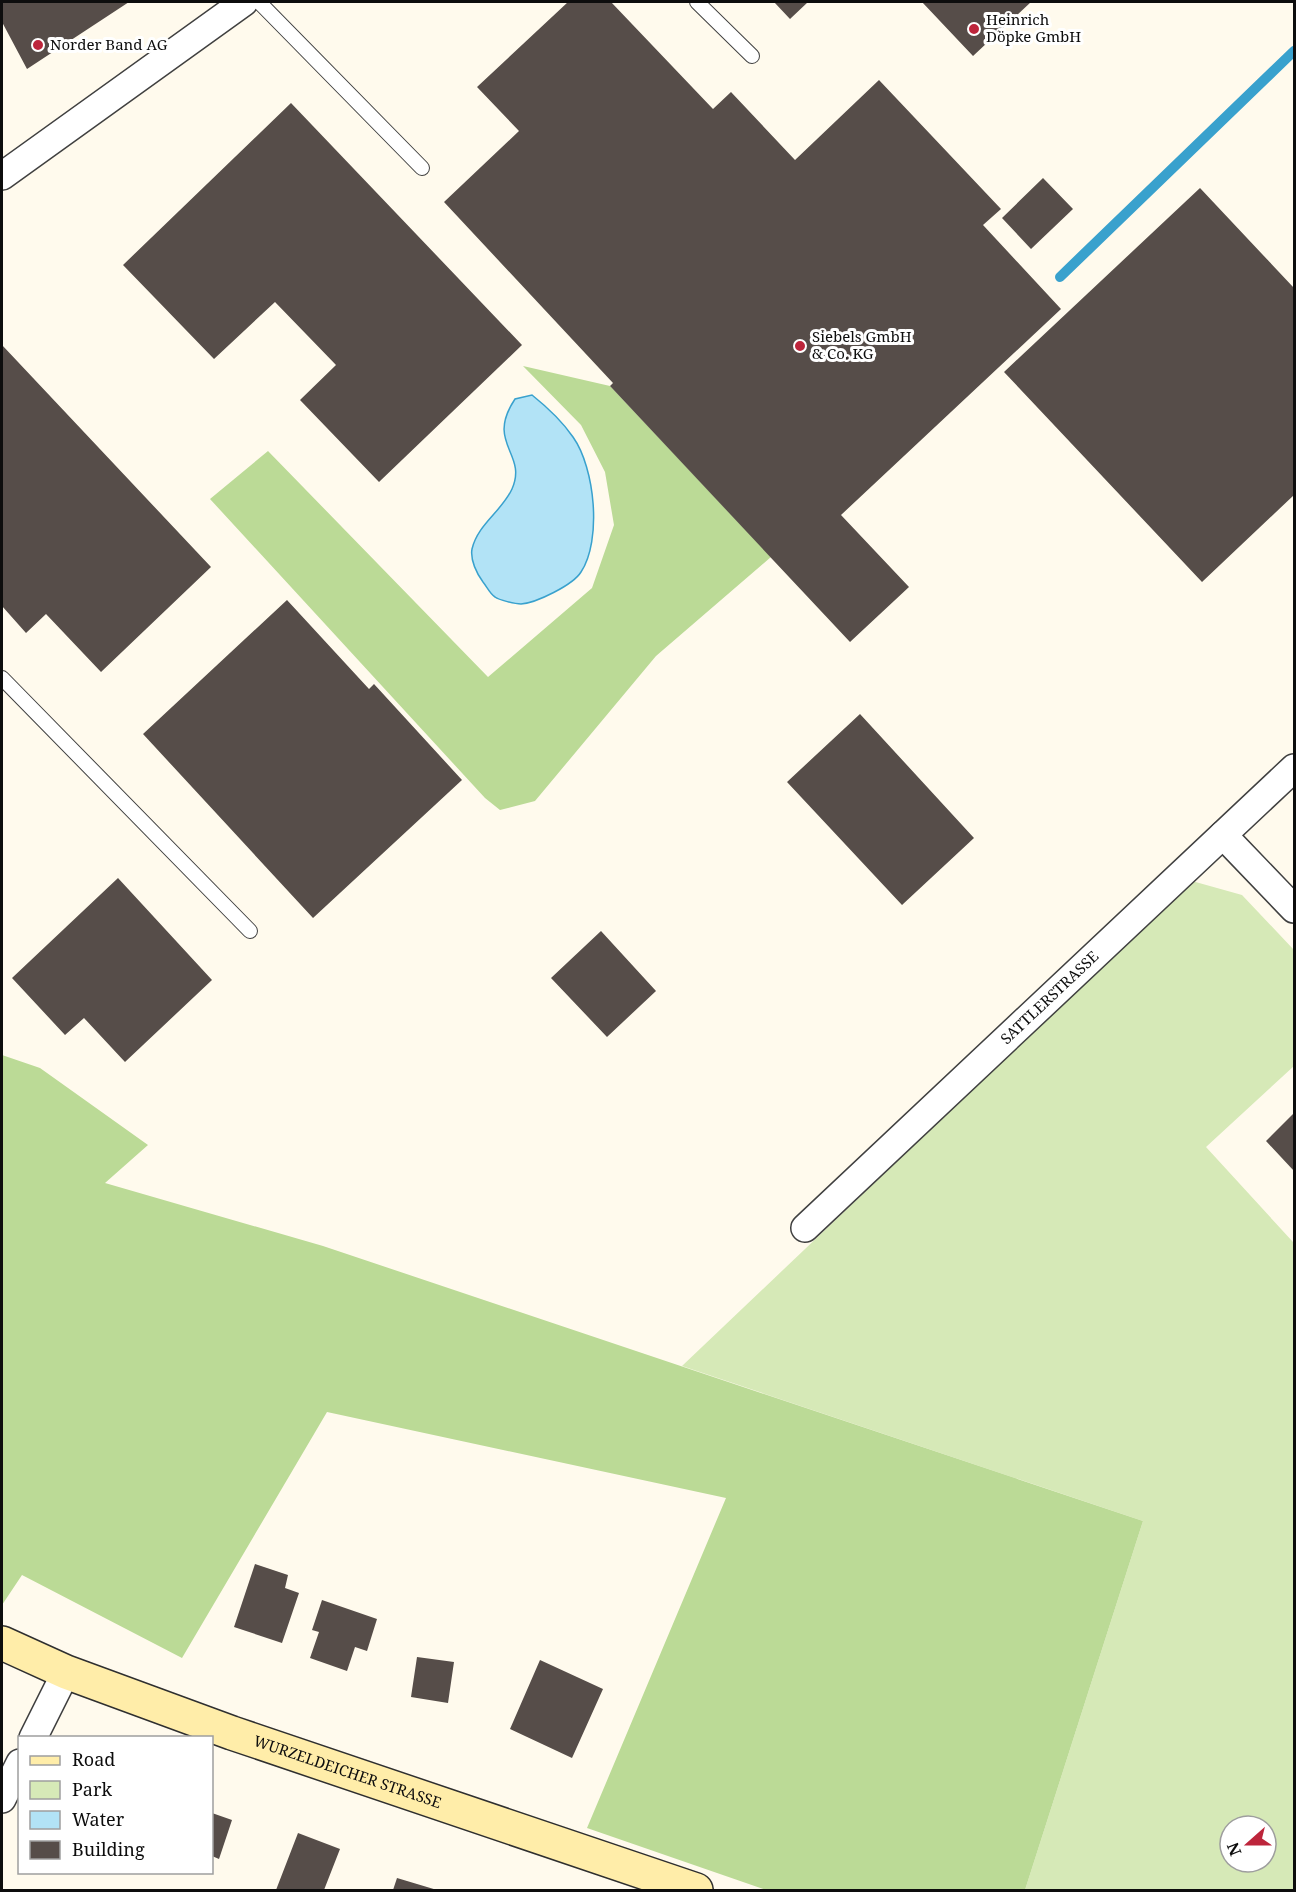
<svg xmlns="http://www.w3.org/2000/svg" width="1296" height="1892" font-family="'Noto Serif',serif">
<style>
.green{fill:#d6e9b7;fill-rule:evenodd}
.forest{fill:#bbda96}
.water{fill:#b2e3f6;stroke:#39a1cd;stroke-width:1.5}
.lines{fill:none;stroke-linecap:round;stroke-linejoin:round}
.stream{stroke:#39a1cd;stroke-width:10}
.building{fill:#564d49}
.lane-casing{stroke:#404040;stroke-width:16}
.street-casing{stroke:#404040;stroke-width:30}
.secondary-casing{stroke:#2f2f2f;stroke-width:36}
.lane{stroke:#fff;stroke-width:14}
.street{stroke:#fff;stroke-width:27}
.secondary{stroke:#ffeda9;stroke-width:33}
.poi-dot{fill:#bd253b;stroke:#fff;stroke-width:2}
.labels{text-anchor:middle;stroke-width:6;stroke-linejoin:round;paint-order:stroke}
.poi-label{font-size:15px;fill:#0d0d0d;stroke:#fff;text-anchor:start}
.street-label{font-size:15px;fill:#0d0d0d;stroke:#fff}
</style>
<rect width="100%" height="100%" fill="#fffaed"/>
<!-- green -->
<path class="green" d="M1192 881 1242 895 1294 950V1066L1206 1147 1293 1242 1294 1241V1890H1025L1143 1521 682 1366ZM1230 1826H1266V1862H1230Z"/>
<!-- forest -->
<path class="forest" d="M523 366 610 386 771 557 656 656 535 801 500 810 485 798 210 499 268 451 488 677 592 588 614 525 605 472 581 425Z
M2 1055 40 1068 148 1145 105 1183 323 1246 1143 1521 1025 1890H766L587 1828 726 1498 327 1412 182 1658 22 1575 2 1605Z"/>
<!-- water -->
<path class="water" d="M532 395C547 407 562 421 573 437 595 468 602 540 581 572 573 585 536 603 521 604 515 604 499 600 495 597 490 594 487 587 483 582 477 574 470 560 472 549 478 524 502 511 512 489 528 453 485 444 515 399Z"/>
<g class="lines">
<!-- stream -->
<path class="stream" d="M1060 277 1294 51"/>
</g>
<!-- building -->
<path class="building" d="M2 2H129L27 69 2 22Z
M568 2H611L713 109 731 92 795 160 879 80 1001 209 983 225 1061 309 841 515 909 587 850 642 610 386 613 383 444 202 519 131 477 87Z
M774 2H808L790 19Z
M922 2H1031L973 56Z
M291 103 522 345 379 482 300 400 336 365 275 302 214 359 123 265Z
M1043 178 1073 209 1031 249 1002 218Z
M1200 188 1294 288V495L1202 582 1004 372Z
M2 345 211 567 101 672 46 614 26 633 2 606Z
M287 600 369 689 374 684 462 780 313 918 143 734Z
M860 714 974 838 902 905 787 782Z
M118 878 212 980 125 1062 84 1018 65 1035 12 978Z
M601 931 656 991 607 1037 551 978Z
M1294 1113V1171L1266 1141Z
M255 1564 288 1575 285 1588 299 1593 282 1643 234 1627Z
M322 1600 377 1619 367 1651 355 1647 347 1671 310 1658 319 1632 312 1630Z
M417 1657 454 1662 448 1703 411 1697Z
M540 1660 603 1689 572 1758 510 1729Z
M212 1813 232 1820 219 1859 212 1856Z
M298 1833 340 1849 324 1890H276Z
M397 1878 437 1890H393Z"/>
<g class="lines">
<!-- lane casing -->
<g class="lane-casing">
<path id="lane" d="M259 2 422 168
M697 2 752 56
M2 678 250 931"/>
</g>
<!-- street casing -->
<g class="street-casing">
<g id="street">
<path d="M2 176 244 2"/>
<path d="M1223 835 1294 909"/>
<path id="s1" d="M805 1228 1294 768"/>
<path d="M33 1738 66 1672"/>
<path d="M2 1799 20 1763"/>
</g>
</g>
<!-- secondary casing -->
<g class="secondary-casing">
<g id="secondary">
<path id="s2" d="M2 1643 66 1672 232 1733 696 1890"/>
</g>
</g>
<!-- lane -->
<use href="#lane" class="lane"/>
<!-- street -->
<use href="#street" class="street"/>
<!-- secondary -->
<use href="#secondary" class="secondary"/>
</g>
<!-- markers -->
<g class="poi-dot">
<circle cx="974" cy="29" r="6"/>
<circle cx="38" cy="45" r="6"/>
<circle cx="800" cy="346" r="6"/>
</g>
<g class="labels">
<!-- poi labels -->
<g class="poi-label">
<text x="986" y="25">Heinrich<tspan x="986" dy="17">Döpke GmbH</tspan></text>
<text x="50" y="50">Norder Band AG</text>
<text x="812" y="342">Siebels GmbH<tspan x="812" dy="17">&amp; Co. KG</tspan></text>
</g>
<!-- street labels -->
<g class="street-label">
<text dy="5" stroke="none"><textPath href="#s1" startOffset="336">SATTLERSTRASSE</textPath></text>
<text dy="5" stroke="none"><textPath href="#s2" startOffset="369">WURZELDEICHER STRASSE</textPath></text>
</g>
</g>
<!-- border -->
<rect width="1296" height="1892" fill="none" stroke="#0d0d0d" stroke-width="6"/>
<!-- legend -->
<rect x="18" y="1736" width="195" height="138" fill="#ffffff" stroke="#9e9e9e" stroke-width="1.5"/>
<rect x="30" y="1756" width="30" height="9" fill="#ffeda9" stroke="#9e9e9e" stroke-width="1.5"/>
<text x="72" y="1766" font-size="18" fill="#0d0d0d">Road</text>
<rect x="30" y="1781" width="30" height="18" fill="#d6e9b7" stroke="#9e9e9e" stroke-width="1.5"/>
<text x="72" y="1796" font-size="18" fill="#0d0d0d">Park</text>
<rect x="30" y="1811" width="30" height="18" fill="#b2e3f6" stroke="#9e9e9e" stroke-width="1.5"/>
<text x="72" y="1826" font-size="18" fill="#0d0d0d">Water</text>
<rect x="30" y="1841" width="30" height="18" fill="#564d49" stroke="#9e9e9e" stroke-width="1.5"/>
<text x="72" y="1856" font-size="18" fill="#0d0d0d">Building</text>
<!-- north arrow -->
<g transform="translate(1248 1844) rotate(249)"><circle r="28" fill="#ffffff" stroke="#9e9e9e" stroke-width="1.5"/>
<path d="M0-4.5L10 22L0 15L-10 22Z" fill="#bd253b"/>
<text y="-9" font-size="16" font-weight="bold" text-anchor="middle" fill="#0d0d0d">N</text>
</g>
</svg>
